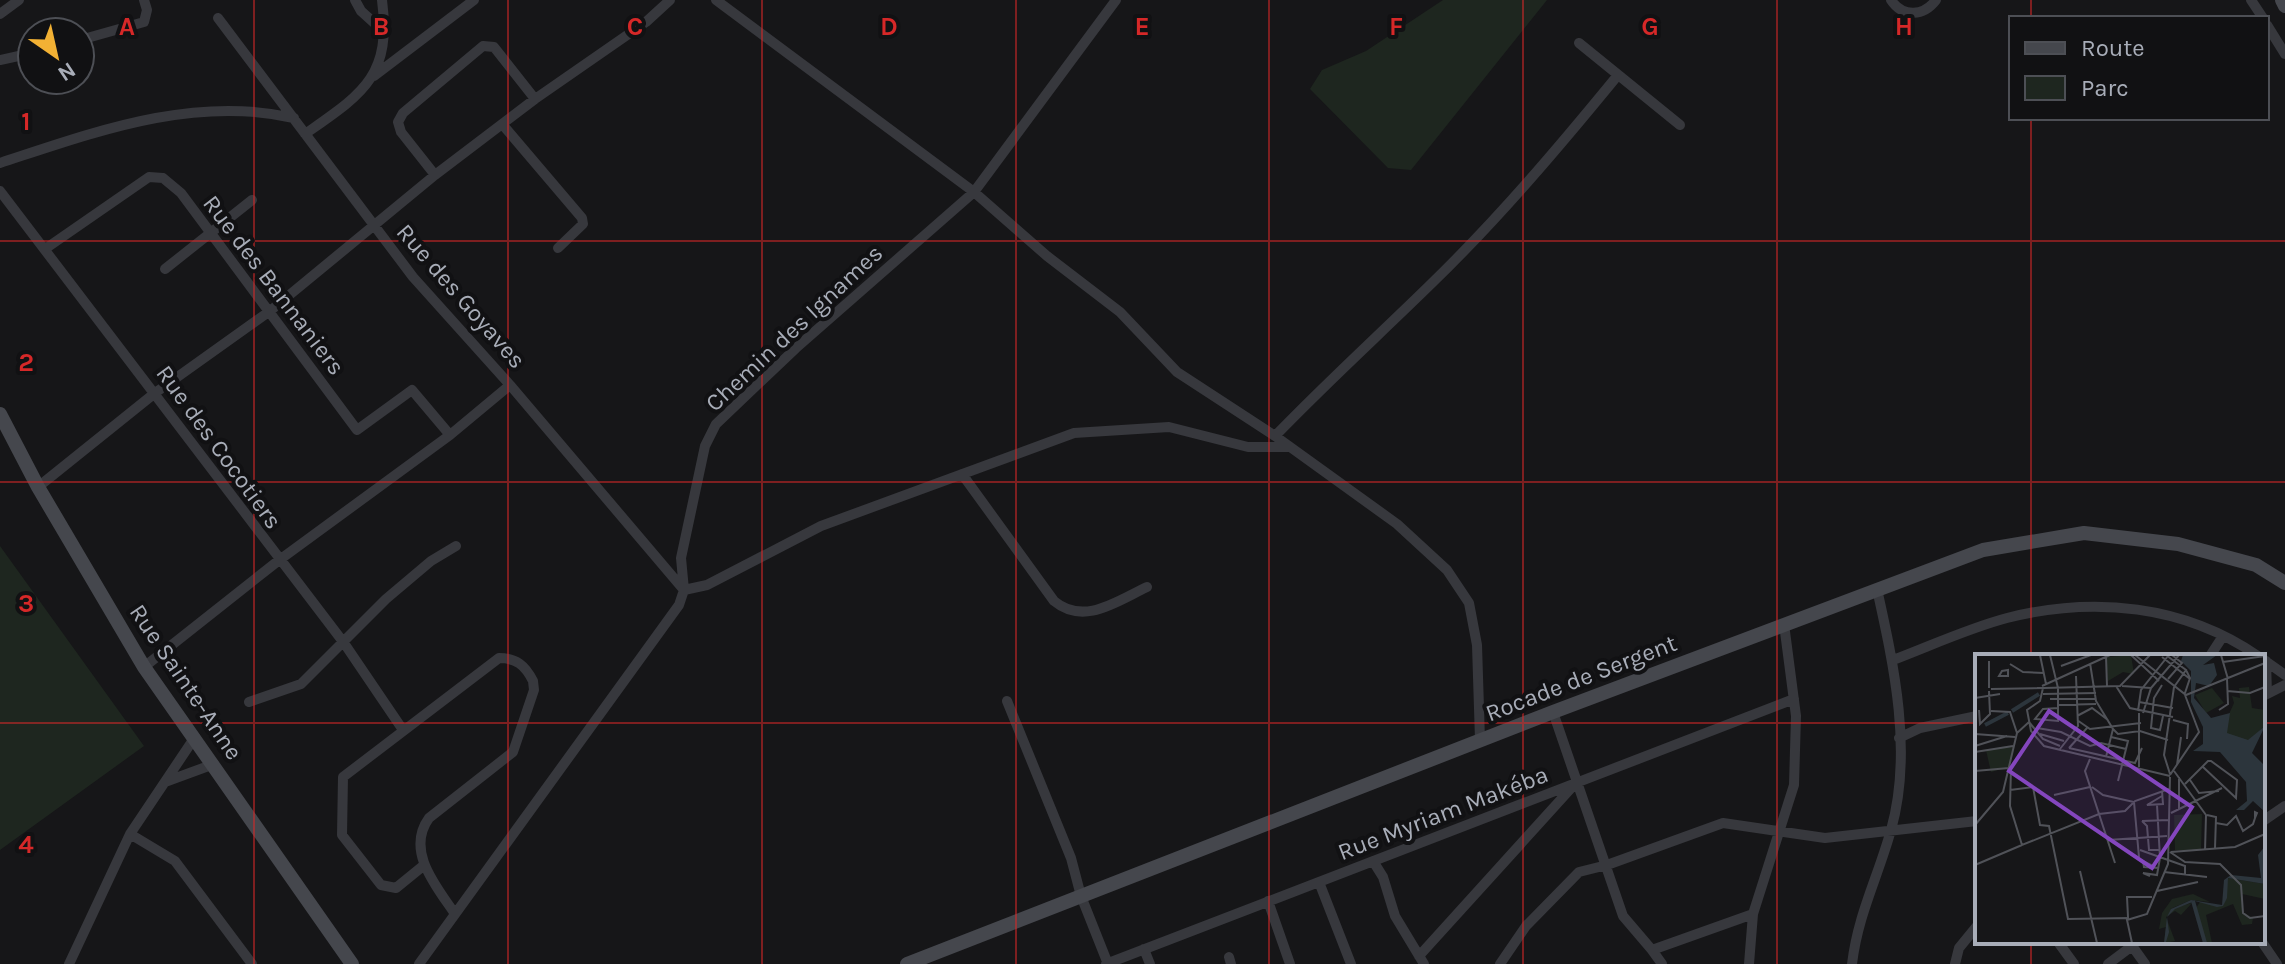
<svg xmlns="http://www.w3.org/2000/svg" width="2285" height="964" font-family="Karla,sans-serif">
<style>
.green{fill:#1e261f}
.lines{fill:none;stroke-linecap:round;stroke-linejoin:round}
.street{stroke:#37383d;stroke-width:10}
.secondary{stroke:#45474d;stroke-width:14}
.grid{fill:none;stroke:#d62828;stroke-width:2;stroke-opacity:0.55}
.labels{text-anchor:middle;stroke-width:8;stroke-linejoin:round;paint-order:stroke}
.street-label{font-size:24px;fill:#a8adb8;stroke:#111113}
.inset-river{fill:none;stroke:#2c353c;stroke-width:4}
.inset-road{fill:none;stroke:#505258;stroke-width:2}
.view{fill:#8446be;fill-opacity:0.15;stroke:#8446be;stroke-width:4}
.inset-edge{fill:none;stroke:#a8adb8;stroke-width:4}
.grid-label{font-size:26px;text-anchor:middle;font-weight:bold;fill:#d62828;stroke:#111113;stroke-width:8;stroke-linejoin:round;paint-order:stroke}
</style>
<rect width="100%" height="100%" fill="#161618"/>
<!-- green -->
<path class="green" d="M1443 0H1547L1411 170 1388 168 1310 89 1322 70 1366 51Z
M0 546 144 746 0 850Z"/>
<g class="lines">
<!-- street -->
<path class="street" d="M355 0 361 11 382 30
M716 0 974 192 1047 256 1120 312 1177 372 1275 436 1397 524 1447 570 1469 603 1477 645 1480 740
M1891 0C1903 18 1924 16 1936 0
M2251 0 2263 18
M0 14 19 0
M218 18 413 277 510 385 684 590 707 585 821 526 1074 433 1169 427 1248 447H1289
M2267 25 2285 54
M80 40 144 22 147 10 144 0
M1579 43 1680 125
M0 60 32 53
M374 76 474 0
M502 124 582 218 583 224 558 248
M305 134C362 94 392 77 382 0
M0 163C95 132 193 95 294 118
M435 175 401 132 398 122 403 113 483 46 494 47 535 99
M0 191 344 643 403 730
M45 249 149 177 163 178 181 193 357 430 412 390 450 435
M165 269 252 200
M1275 436C1326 383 1380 334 1432 283 1499 218 1559 147 1618 75
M962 474 1054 601C1084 626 1117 601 1147 587
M38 487 155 393 270 311 435 175 535 99 646 22 670 0
M2210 656 2223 636
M1893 660C1930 646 1969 628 2007 618 2094 596 2184 605 2258 656
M2264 660 2285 675
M2266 661 2267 694
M144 667 278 561 450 435 510 385
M2265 695 2285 685
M1007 701 1071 858 1081 896 1108 964
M249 702 301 684 386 599 431 561 456 546
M1553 712 1623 916 1652 950 1753 914
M1899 738 1920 728 1977 716
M165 782 214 764
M2263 821 2285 806
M130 834 175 861 252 964
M1373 861 1383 877 1395 916 1424 964
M423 866 396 888 381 885 342 835 343 777 499 658C516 658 525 665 533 681L534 690 513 752 429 818C405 851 437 887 455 914
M1319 882 1351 964
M1268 901 1290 964
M2058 942 2074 964
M2262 942 2277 964
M2130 943 2145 964
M1144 949 1150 964
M1652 950 1662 964
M1419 956 1574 785
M1229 957 1231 964
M69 964 130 834 195 737
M419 964 679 605 684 590 681 558 705 446 716 424 796 348 974 192 1116 0
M1106 964 1794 699
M1500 964 1526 926 1579 872 1607 865 1723 823 1825 838 1977 821
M1749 964 1753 914 1794 785 1796 716 1784 624
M1852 964C1858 914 1878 877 1891 830 1913 752 1894 666 1877 589
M1955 964 1959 948 1977 926
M2108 964 2132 946"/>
<!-- secondary -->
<path class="secondary" d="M2282 0 2285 6
M0 414 38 487 144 667 352 964
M907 964 1553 712 1983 550 2084 533 2178 544 2256 565 2285 583"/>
</g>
<!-- grid -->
<path class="grid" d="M254 0V964M508 0V964M762 0V964M1016 0V964M1269 0V964M1523 0V964M1777 0V964M2031 0V18M2031 118V656M0 241H2285M0 482H2285M0 723H1977M2263 723H2285M2031 942V964"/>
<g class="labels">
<!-- street labels -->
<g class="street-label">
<text transform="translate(274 285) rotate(53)" y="8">Rue des Bannaniers</text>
<text transform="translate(461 296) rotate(49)" y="8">Rue des Goyaves</text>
<text transform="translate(794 328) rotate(-43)" y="8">Chemin des Ignames</text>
<text transform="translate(219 447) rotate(54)" y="8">Rue des Cocotiers</text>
<text transform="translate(1581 678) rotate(-21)" y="8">Rocade de Sergent</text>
<text transform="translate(186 682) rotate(56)" y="8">Rue Sainte-Anne</text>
<text transform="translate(1443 813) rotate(-21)" y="8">Rue Myriam Makéba</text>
</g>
</g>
<!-- overview -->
<g transform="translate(1975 654)">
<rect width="290" height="290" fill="#161618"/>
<path d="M156 1 159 20 148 18 133 27 131 3ZM274 33 277 54 290 56V72L273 87 252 80 250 69 259 49 257 42 265 44 264 34ZM237 34 249 49 231 59 220 41ZM38 93 34 113 16 118 11 96ZM227 160 226 196H200L199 161ZM253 224 290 230V245L267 240 268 258 278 264 277 270 267 271 258 250 231 261 237 289H231L221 254 225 248 248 252ZM218 240 235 248 216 246 195 255 217 249 206 261 200 257 191 263 200 287 189 289 191 273 184 275 187 259 197 245Z" fill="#1e261f"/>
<path d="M208 1H242L228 11 239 9 242 21 234 32 221 29 219 44 236 64 255 59 252 79 273 86 290 72 277 99 289 111 290 158 278 147 269 156H261L272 147 271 128 245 98 218 97 228 90V73L216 48V17L206 7ZM290 192V230L253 224 252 244 248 252 242 253 220 247 200 255 192 263 194 278 191 288 189 289 192 263 196 255 216 246 247 251 249 226 256 221 286 224 283 201Z" fill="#2c353c"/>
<path class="inset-river" d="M37 57 64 40M10 71 33 59M218 247 230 289"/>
<path class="inset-road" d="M65 1 71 30M75 1 83 34V67L60 65 68 55 83 54M156 1 184 27M160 1 211 41 290 9M191 1 211 16 199 33M246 1 253 25M131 2 132 32M187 3 215 25M14 7V34M248 8 290 2M115 9 121 47 138 75 131 103M35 10 48 18 69 19M86 12 116 1M33 16V22H24L27 17ZM193 25 207 9 197 1M187 31 179 44 176 74 185 76 188 62M67 32 135 1M141 32 155 54 198 63M147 32 176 34M68 34 65 47 52 56 56 77 69 92 195 122M69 34 145 32 175 1M16 35 69 34H62M252 37 275 39 290 33M210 39 215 24 211 16M68 40 121 39M0 44 25 40M75 45H121M164 48 198 54M83 51 121 50M4 56 5 70 15 60 14 37M244 56 253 50 252 25M16 57 35 58 42 79M163 57 166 36 193 2M168 59 176 34 204 1M102 62 117 54 133 66M102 66 115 75 166 69M198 66 213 70 212 85M54 68 68 85 85 92M62 74 86 78 115 92 126 89 151 95M138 75 143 80 165 77 193 86M0 80 40 83M65 80 89 87M136 83 153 87 143 127M0 92 32 82M94 94 160 109 167 94M94 94 112 74M85 95 103 72 101 22M0 98 38 92M115 105 110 117 140 209M202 111 206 83M164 113V59M36 114 35 152 47 191 124 160 150 157 160 147 194 135M0 117 34 114M199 117 231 161 230 197M195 120 189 101 199 33M195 121 224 78 210 41M215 126 224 139 244 137M210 130 233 107H236L262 126 261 144 228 113M117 133 128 141 159 148 164 203M35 136 58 133 65 171 74 172 93 265 154 264M187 137 188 150 172 151 187 142M79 141 115 133M204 156V123M196 159 247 134M232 161 241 163 240 194M167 167 172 172 174 196H184M167 167 194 166M241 169 252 171 261 162 268 177 278 170 280 164 282 159 280 158V164M0 171 28 138 42 79 54 68M133 186 192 182M165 196 210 212V221M195 198 210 208 245 210 266 231 268 259 275 264 290 262M196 198 260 193 290 180M0 211 47 191M180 213 168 207 169 213 184 214M105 217 122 289M189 218 232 223M175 222 168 219 182 221 185 204 182 151M182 237 223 228M153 263 152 243H177M157 289 152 266 172 260 193 210 195 123"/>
<path class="view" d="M74 57 217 153 177 214 34 117Z"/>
<rect width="290" height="290" class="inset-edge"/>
</g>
<g class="grid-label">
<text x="127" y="35">A</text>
<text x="381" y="35">B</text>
<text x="635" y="35">C</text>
<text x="889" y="35">D</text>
<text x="1142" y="35">E</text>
<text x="1396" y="35">F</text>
<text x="1650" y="35">G</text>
<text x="1904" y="35">H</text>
<text x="26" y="130">1</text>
<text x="26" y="371">2</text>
<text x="26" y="612">3</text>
<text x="26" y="853">4</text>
</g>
<!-- legend -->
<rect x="2009" y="16" width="260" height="104" fill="#111113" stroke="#4d4f55" stroke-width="2"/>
<rect x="2025" y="42" width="40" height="12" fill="#45474d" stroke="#4d4f55" stroke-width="2"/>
<text x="2081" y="56" font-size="24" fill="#a8adb8">Route</text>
<rect x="2025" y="76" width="40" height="24" fill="#1e261f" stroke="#4d4f55" stroke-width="2"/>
<text x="2081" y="96" font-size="24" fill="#a8adb8">Parc</text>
<!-- north arrow -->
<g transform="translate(56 56) rotate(146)"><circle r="38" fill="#111113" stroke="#4d4f55" stroke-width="2"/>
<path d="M0-6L14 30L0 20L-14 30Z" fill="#f2b134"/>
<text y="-12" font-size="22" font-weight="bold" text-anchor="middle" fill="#a8adb8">N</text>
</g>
</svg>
